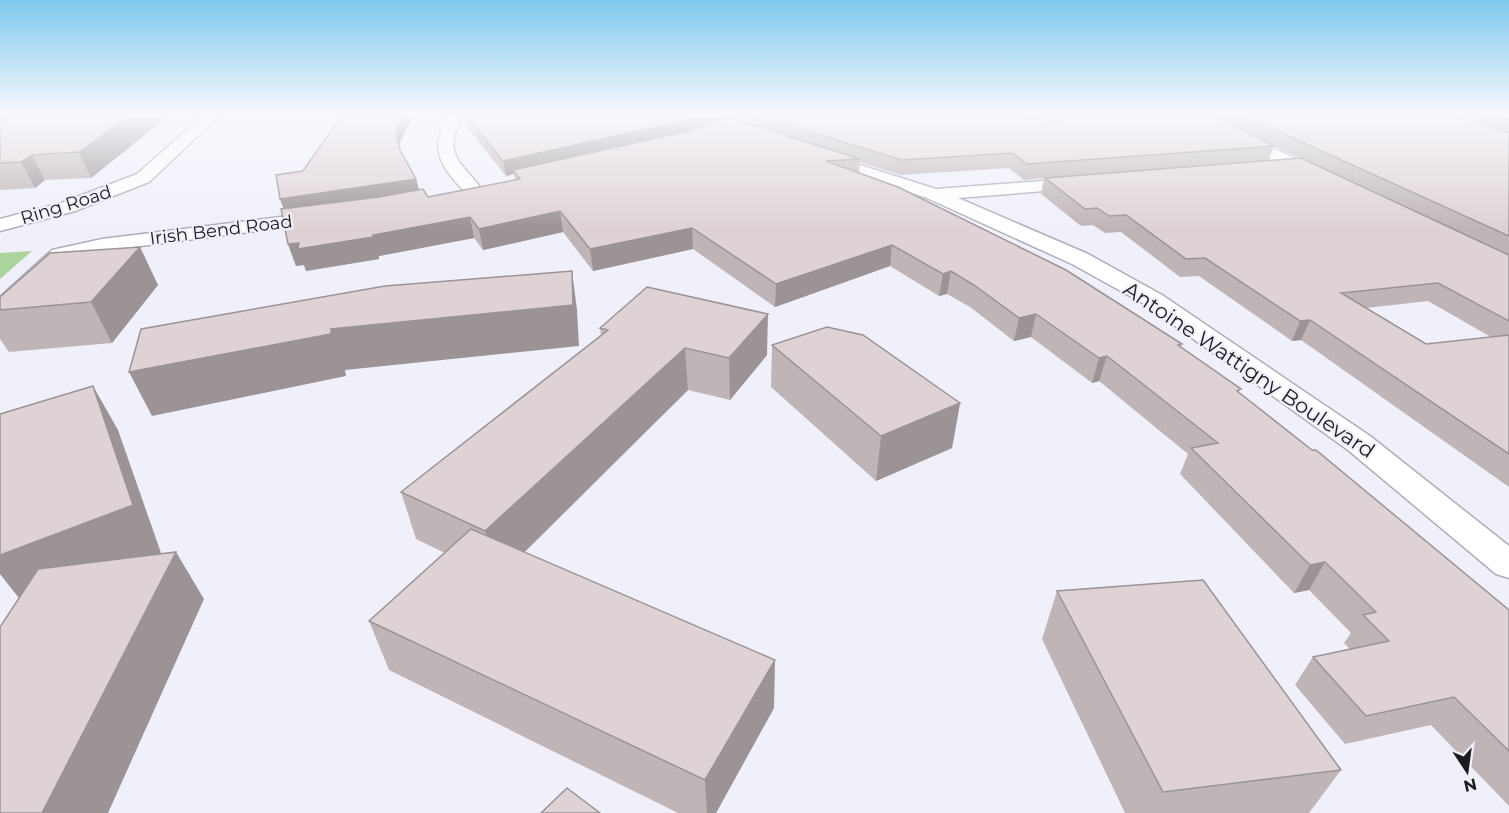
<svg xmlns="http://www.w3.org/2000/svg" width="1509" height="813" font-family="Montserrat,sans-serif">
<style>
.green{fill:#abd39c}
.lines{fill:none;stroke-linecap:round;stroke-linejoin:round}
.street-casing{stroke:#aeadb8;stroke-width:3}
.street{fill:#fff;fill-rule:evenodd}
.wall{fill:#bfb5b7;fill-rule:evenodd}
.shaded-wall{fill:#9b9395}
.building{fill:#ded2d5;stroke:#9b9395;stroke-width:1.5}
.labels{text-anchor:middle;stroke-width:4.5;stroke-linejoin:round;paint-order:stroke}
.far-street-label{font-size:18px;fill:#1c1c20;stroke:#f0f0fb}
.street-label{font-size:21px;fill:#1c1c20;stroke:#f0f0fb}
</style>
<rect width="100%" height="100%" fill="#f0f0fb"/>
<!-- green -->
<path class="green" d="M32 251 0 279V253Z"/>
<g class="lines">
<!-- street casing -->
<g class="street-casing">
<path id="street" d="M205 114H221L149 182 75 211 0 231V219L61 203 137 174Z
M450 114H464C440 156 461 160 483 191L480 195H468C441 167 427 150 450 114Z
M753 114H773L771 117 715 138 709 140 701 135 703 132Z
M1184 114H1202L1325 173 1328 177 1325 181H1313L1186 117Z
M822 153 936 189 1082 178 1088 179 1091 183 1088 187 1082 188 958 198 1088 254 1162 295 1370 436 1509 546V578L1496 574 1348 450 1146 305 1072 264 927 198 816 162 814 158Z
M321 212 328 214 331 218 328 222 102 251 67 260 8 315 0 317V297L52 250 102 239Z"/>
</g>
<!-- street -->
<use href="#street" class="street"/>
</g>
<!-- wall -->
<path class="wall" d="M0 114H171L91 178 45 180 35 188 0 190Z
M461 114H746L732 119 750 124V114H1011L1016 115 1015 114H1509V487L1301 340 1292 341 1199 276 1180 277 1121 232 1105 233 1093 225 1081 226 1041 194 1044 178 1024 180 1009 168 900 175 860 162 859 173 1182 344 1181 347 1240 393 1509 610V806L1431 725 1345 744 1295 685 1313 657 1350 649 1344 643 1351 633 1309 590 1294 593 1180 474 1188 454 1099 381 1092 383 1031 337 1014 341 970 307 947 294 939 296 890 266 775 307 693 249 593 271 563 232 483 250 474 238 379 256V259L306 271 304 265 296 266 288 244 284 209 303 171 399 145 400 152 416 179 419 190 428 197 515 180 514 174 506 176 463 122ZM1274 146 1299 158 1269 160ZM1428 301 1491 337 1426 344 1366 308Z
M158 285 112 343 9 352 0 339V297Z
M600 328 767 355 730 400 688 390 525 552 774 708 716 813H678L389 670 369 621 445 553 416 539 401 492 601 335Z
M772 345 960 403 952 448 876 481 771 387Z
M1057 591 1341 770 1309 813H1125L1042 639Z"/>
<!-- shaded-wall -->
<path class="shaded-wall" d="M131 114H171L91 178 79 152Z
M405 114H414L399 145 396 132Z
M704 114H746L683 135 513 170 514 174 506 176 503 161Z
M32 155 45 180 35 188 21 162Z
M416 179 420 194 285 213 280 199Z
M560 211 563 232 483 250 479 229Z
M470 217 474 238 379 256V259L306 271 304 265 296 266 288 244 373 235Z
M692 228 693 249 593 271 590 249Z
M892 245 890 266 775 307 776 284Z
M140 247 158 285 112 343 91 302Z
M572 271 577 310 579 346 345 370 346 376 152 416 129 372 331 329Z
M951 271 947 294 939 296 943 274Z
M768 314 767 355 730 400 729 358Z
M1036 314 1031 337 1014 341 1019 318Z
M1310 320 1301 340 1292 341 1300 321Z
M685 348 688 390 498 578 485 531Z
M1107 356 1099 381 1092 383 1099 358Z
M93 386 118 430 161 553 26 607 0 574V555Z
M960 403 952 448 876 481 881 436Z
M176 552 204 599 108 813H42Z
M1325 562 1309 590 1294 593 1310 565Z
M775 660 774 708 716 813H707L705 780Z"/>
<!-- building -->
<path class="building" d="M0 114H131L79 152 32 155 21 162 0 163Z
M343 114H405L396 132 400 150 416 179 280 199 276 175 303 171Z
M465 114H704L683 121 503 161Z
M752 114H1011L1059 122 1043 114H1211L1274 146 1027 164 1012 153 902 160Z
M1240 114H1453L1509 133V236Z
M1493 114H1509V119Z
M728 117 860 159 826 161 898 187 1066 270 1182 344 1178 345 1241 389 1237 391 1312 450H1316L1509 610V751L1454 697 1366 716 1313 657 1389 641 1363 615 1376 612 1325 562 1310 565 1191 448 1218 443 1107 356 1099 358 1036 314 1019 318 974 285 951 271 943 274 892 245 776 284 692 228 590 249 560 211 479 229 470 217 373 235V237L298 249 299 243 288 244 281 209 379 197 423 189 428 197 520 179 513 170 689 131Z
M1301 158 1509 255V321L1438 283 1341 293 1426 344 1509 335V454L1310 320 1300 321 1205 258 1186 259 1126 215 1109 216 1097 208 1085 209 1045 178Z
M140 247 91 302 0 310V297L50 253Z
M572 271 573 305 331 329V334L129 372 141 329 385 286Z
M647 287 768 314 729 358 685 348 485 531 401 492 608 330 600 328Z
M827 327 863 335 960 403 881 436 772 345Z
M93 386 133 505 0 555V414Z
M471 529 775 660 705 780 369 621Z
M176 552 42 813H0V627L38 569Z
M1203 580 1341 770 1163 792 1057 591Z
M567 788 600 813H541Z"/>
<!-- sky -->
<linearGradient id="sky" x2="0" y2="1"><stop stop-color="#7ec9ee"/><stop offset="0.5" stop-color="#f8f8fd"/><stop offset="1" stop-color="#f8f8fd" stop-opacity="0"/></linearGradient>
<rect width="1509" height="228" fill="url(#sky)"/>
<g class="labels">
<!-- far-street labels -->
<g class="far-street-label">
<text transform="translate(66 205) rotate(-17)" y="6">Ring Road</text>
<text transform="translate(221 230) rotate(-7)" y="6">Irish Bend Road</text>
</g>
<!-- street labels -->
<g class="street-label">
<text transform="translate(1249 370) rotate(34)" y="7">Antoine Wattigny Boulevard</text>
</g>
</g>
<!-- north arrow -->
<g transform="translate(1467 771) rotate(167)" stroke="#f0f0fb" stroke-width="4.5" paint-order="stroke">
<path d="M0-4.5L10 22L0 15L-10 22Z" fill="#1c1c20"/>
<text y="-9" font-size="16" font-weight="bold" text-anchor="middle" fill="#1c1c20">N</text>
</g>
</svg>
